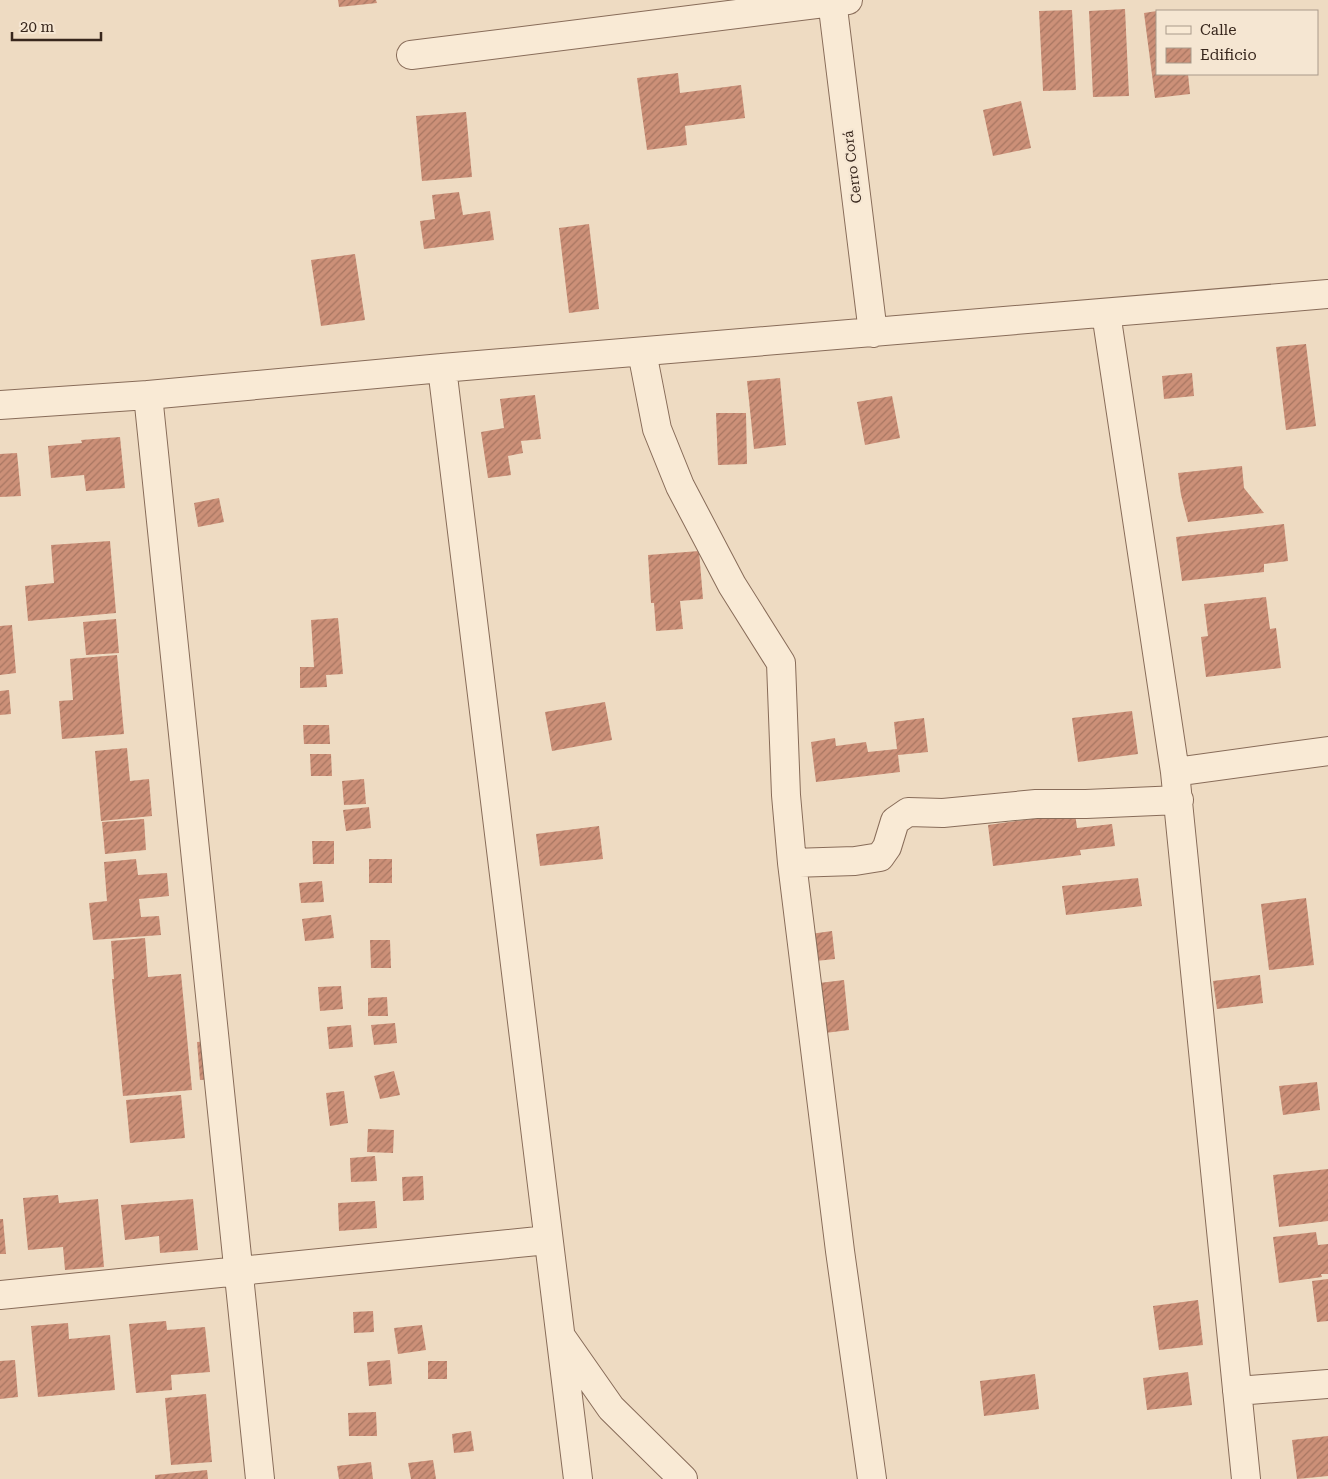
<svg xmlns="http://www.w3.org/2000/svg" width="1328" height="1479" font-family="'Roboto Serif',serif">
<style>
.building{fill:url(#building-hatch)}
.lines{fill:none;stroke-linecap:round;stroke-linejoin:round}
.minor-casing{stroke:#886c59;stroke-width:30}
.minor{stroke:#f9ead5;stroke-width:28}
.labels{text-anchor:middle;stroke-width:4.5;stroke-linejoin:round;paint-order:stroke}
.street-label{font-size:14px;fill:#38271d;stroke:#f5e6d2}
</style>
<defs>
<pattern id="building-hatch" width="6" height="6" patternUnits="userSpaceOnUse" patternTransform="scale(1.25)"><rect width="6" height="6" fill="#cc9078"/><path d="M-1 1l2-2M0 6l6-6M5 7l2-2" fill="none" stroke="#a77662"/></pattern>
</defs>
<rect width="100%" height="100%" fill="#eedbc2"/>
<!-- building -->
<path class="building" d="M338 0H376L377 3 339 7Z
M1125 9 1129 96 1093 97 1089 11Z
M1072 10 1076 90 1043 91 1039 11Z
M1157 11V74H1188L1190 94 1155 98 1144 13Z
M678 73 680 93 741 85 745 118 685 126 687 145 647 150 637 78Z
M1021 101 1031 148 993 156 983 110Z
M466 112 472 177 422 181 416 116Z
M459 192 463 215 490 211 494 240 424 249 420 221 435 219 432 195Z
M589 224 599 309 569 313 559 228Z
M355 254 365 320 321 326 311 260Z
M1306 344 1316 426 1286 430 1276 347Z
M1192 373 1194 396 1164 399 1162 376Z
M780 378 786 445 754 449 747 381Z
M535 395 541 439 521 441 523 453 508 456 511 475 488 478 481 432 504 428 500 399Z
M892 396 900 438 865 445 857 402Z
M716 413H746L747 464 718 465Z
M120 437 125 488 86 491 84 475 51 478 48 446 82 443 81 440Z
M17 453 21 496 0 497V454Z
M1242 466 1244 488 1264 513 1188 522 1181 495 1178 473Z
M219 498 224 522 198 527 194 503Z
M1284 524 1288 561 1264 564V572L1182 581 1176 537Z
M110 541 116 613 28 621 25 586 54 583 51 545Z
M699 551 703 599 680 601 683 629 656 631 654 603H651L648 555Z
M1266 597 1270 629 1276 628 1281 668 1206 677 1201 637 1208 636 1204 604Z
M338 618 343 674 326 675 327 687 300 688V667H314L311 620Z
M116 619 119 653 86 655 83 622Z
M12 625 16 673 0 675V626Z
M117 655 124 734 62 739 59 701 73 700 70 659Z
M9 690 11 714 0 715V691Z
M605 702 612 740 552 751 545 712Z
M1132 711 1138 754 1078 762 1072 718Z
M924 718 928 752 898 755 900 772 816 782 811 742 835 738 836 746 866 742 868 752 897 749 894 722Z
M303 725H329L330 744H304Z
M127 748 130 781 149 779 152 816 101 821 95 751Z
M310 754H331L332 776H311Z
M364 779 366 804 344 805 342 781Z
M369 807 371 828 346 831 343 810Z
M1075 813 1077 828 1112 824 1115 846 1080 850 1081 855 993 866 988 825Z
M144 819 146 850 105 854 102 822Z
M599 826 603 859 540 866 536 834Z
M312 841H334V864H313Z
M136 859 138 875 167 873 169 896 139 899 141 917 159 916 161 935 93 940 89 903 107 901 104 862Z
M369 859H392V883H369Z
M1138 878 1142 906 1066 915 1062 886Z
M322 881 324 902 301 903 299 883Z
M1306 898 1314 965 1269 970 1261 904Z
M331 915 334 938 305 941 302 919Z
M832 931 835 959 806 962 803 935Z
M145 938 148 977 181 974 192 1090 123 1096 112 979H114L111 941Z
M370 940H390L391 968H371Z
M1260 975 1263 1003 1217 1009 1213 981Z
M844 980 849 1030 817 1034 811 984Z
M341 986 343 1009 320 1011 318 987Z
M387 997 388 1016H368V998Z
M395 1023 397 1043 374 1045 371 1025Z
M351 1025 353 1047 329 1049 327 1027Z
M210 1041 214 1079 200 1080 197 1042Z
M394 1071 400 1095 380 1099 374 1076Z
M1317 1082 1320 1110 1283 1115 1279 1086Z
M344 1091 348 1123 330 1126 326 1093Z
M181 1095 185 1138 130 1143 126 1100Z
M368 1129 394 1130 393 1153 367 1152Z
M375 1156 377 1181 351 1182 350 1158Z
M1328 1169V1221L1279 1227 1273 1175Z
M423 1176 424 1200 403 1201 402 1177Z
M58 1195 59 1203 98 1199 104 1267 65 1270 63 1247 28 1250 23 1198Z
M193 1199 198 1250 160 1253 159 1236 125 1240 121 1205Z
M375 1201 377 1228 339 1231 338 1203Z
M0 1219H3L6 1254H0Z
M1316 1232 1318 1245 1328 1244V1274H1321L1322 1277 1279 1283 1273 1237Z
M1328 1279V1321L1317 1322 1312 1281Z
M1198 1300 1203 1345 1159 1350 1153 1306Z
M373 1311 374 1332 354 1333 353 1312Z
M166 1321 167 1330 205 1327 210 1372 171 1375 172 1390 136 1393 129 1324Z
M68 1323 69 1339 110 1335 115 1390 38 1397 31 1326Z
M422 1325 426 1350 398 1354 394 1328Z
M15 1360 18 1397 0 1399V1361Z
M390 1360 392 1384 369 1386 367 1362Z
M428 1361H447V1379H428Z
M1188 1372 1192 1405 1147 1410 1143 1378Z
M1035 1374 1039 1409 984 1416 980 1381Z
M206 1394 212 1462 171 1465 165 1398Z
M376 1412 377 1436H349L348 1413Z
M471 1431 474 1451 454 1453 452 1434Z
M1328 1436V1476L1297 1479 1292 1440Z
M433 1460 436 1479H411L408 1463Z
M371 1462 373 1479H339L337 1466Z
M207 1470 208 1479H155V1475Z"/>
<g class="lines">
<!-- minor casing -->
<g class="minor-casing">
<path id="minor" d="M832 0 873 333
M411 55 848 0
M1106 313 1175 772 1246 1479
M642 352 657 429 680 486 732 585 781 663 786 795 792 863 840 1251 872 1479
M442 368 578 1479
M148 395 260 1479
M0 405 148 395 442 368 1328 294
M1175 772 1328 751
M792 863 855 861 880 857 887 847 895 821 908 812 943 813 1036 804H1086L1179 800
M0 1295 548 1240
M562 1338 611 1408 683 1479
M1237 1391 1328 1384"/>
</g>
<!-- minor -->
<use href="#minor" class="minor"/>
</g>
<g class="labels">
<!-- street labels -->
<g class="street-label">
<text transform="translate(852 167) rotate(-97)" y="5">Cerro Corá</text>
</g>
</g>
<!-- legend -->
<rect x="1156" y="10" width="162" height="65" fill="#f5e6d2" stroke="#a99a8a"/>
<rect x="1166" y="26" width="25" height="8" fill="#f9ead5" stroke="#a99a8a"/>
<text x="1200" y="35" font-size="15" fill="#38271d">Calle</text>
<rect x="1166" y="48" width="25" height="15" fill="url(#building-hatch)" stroke="#a99a8a"/>
<text x="1200" y="60" font-size="15" fill="#38271d">Edificio</text>
<!-- scale -->
<path d="M12 32v8h89v-8" fill="none" stroke="#38271d" stroke-width="2.5"/>
<text x="20" y="32" font-size="15" fill="#38271d" stroke="#f5e6d2" stroke-width="4" paint-order="stroke">20 m</text>
</svg>
